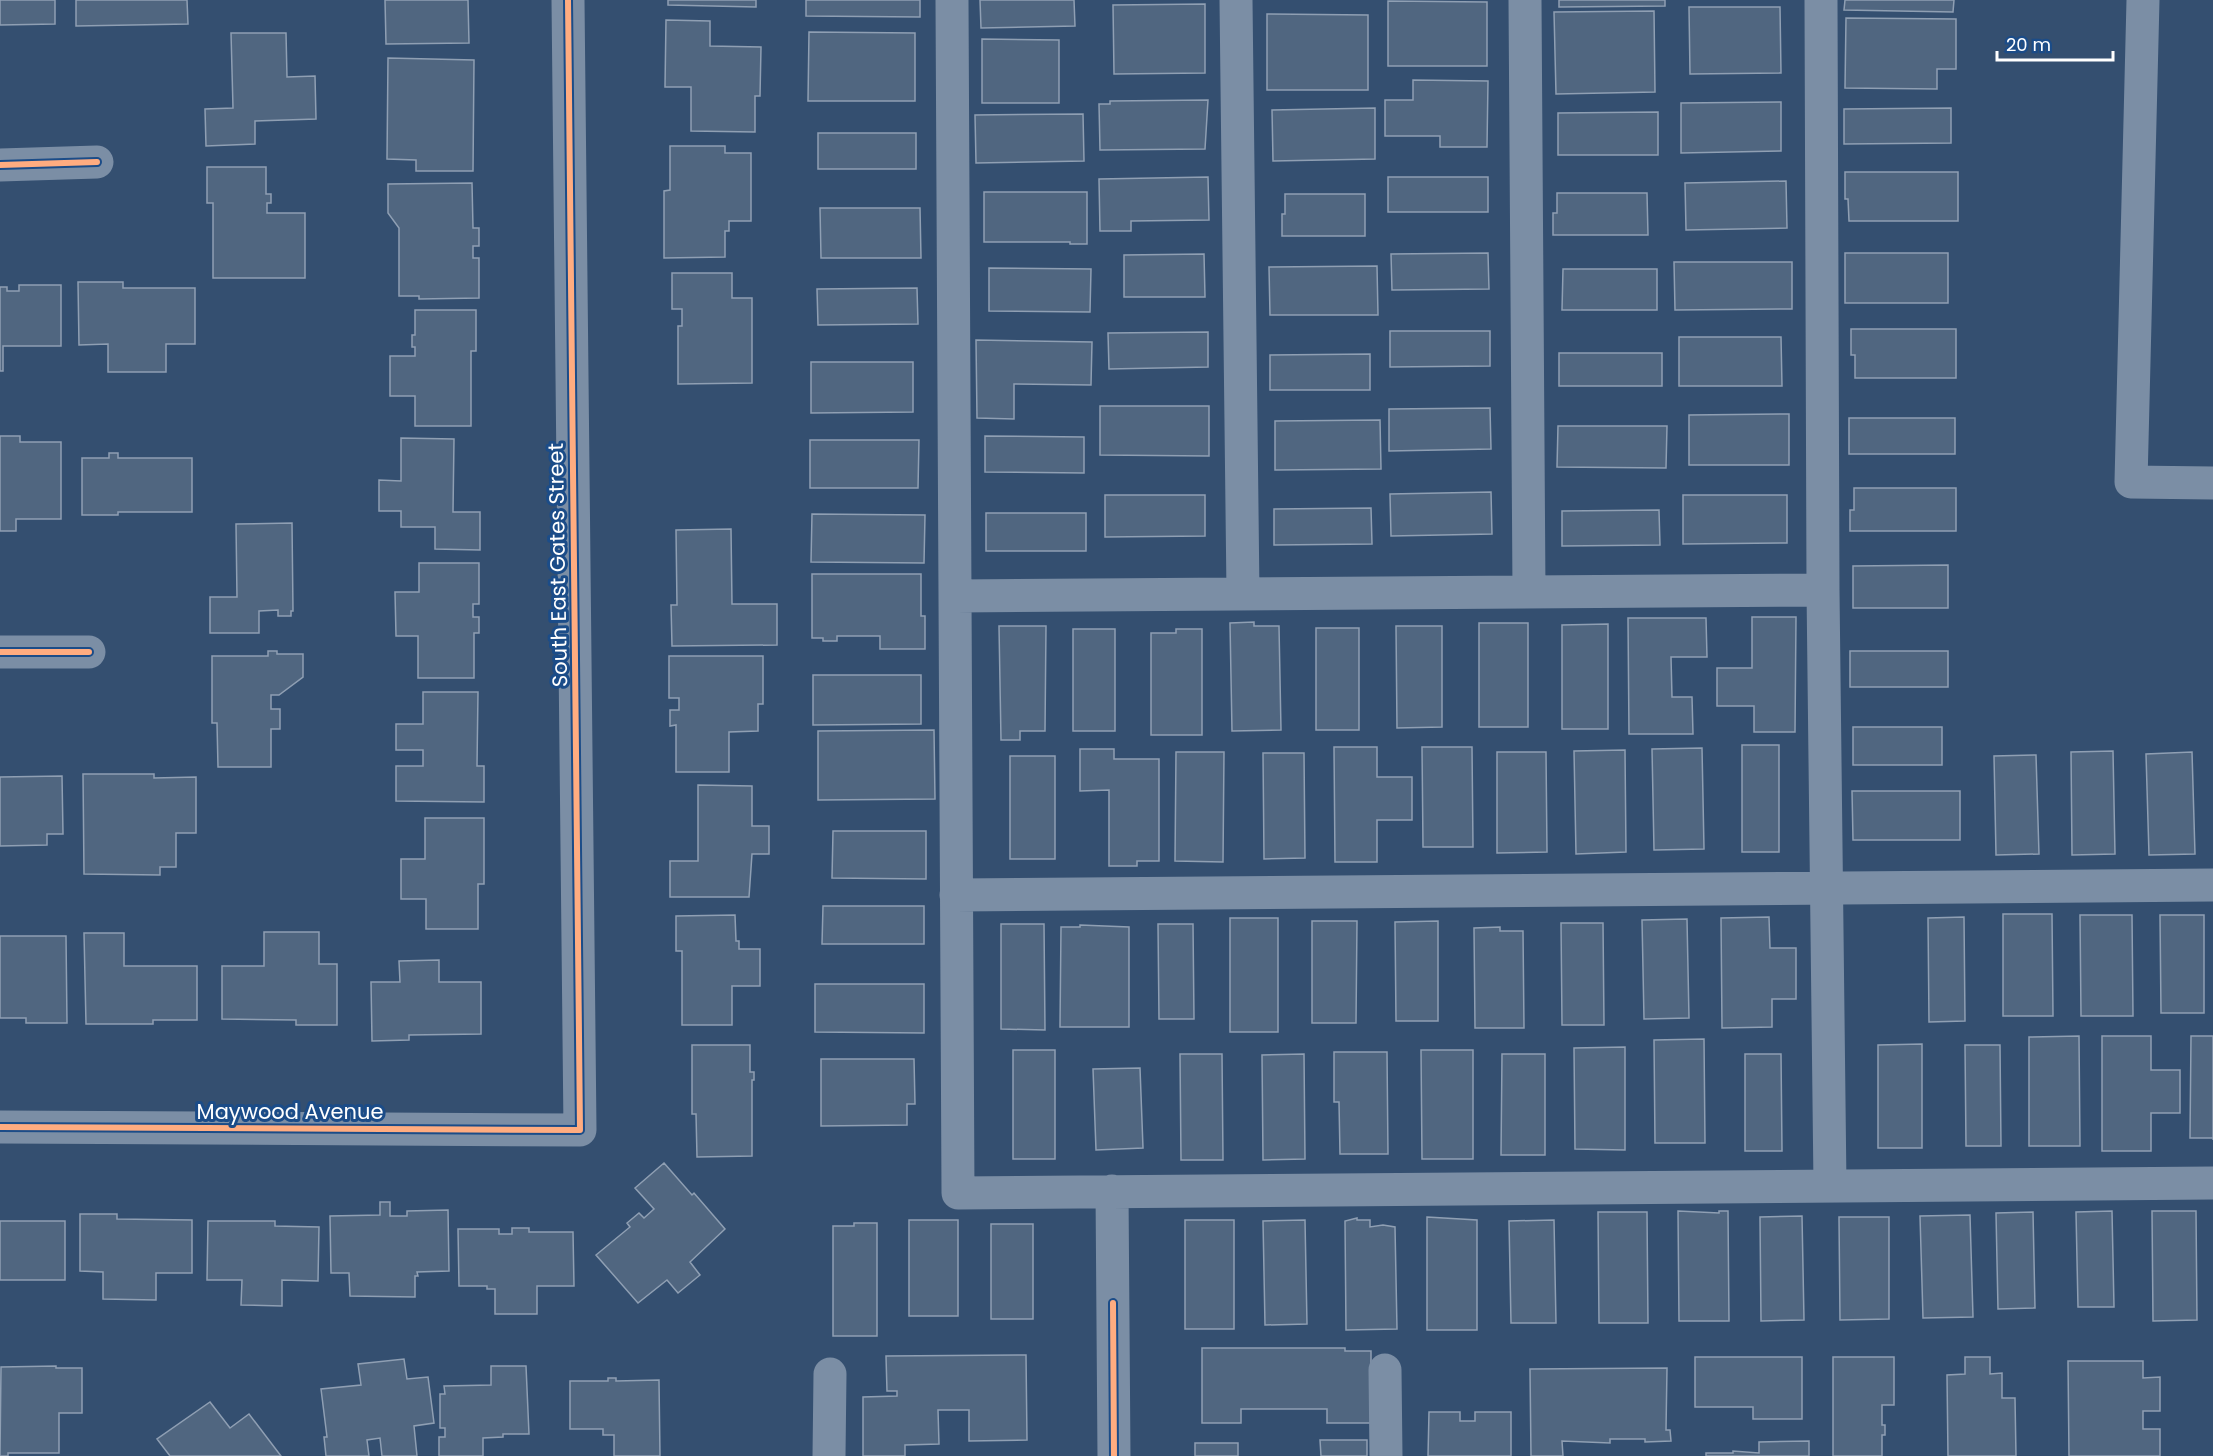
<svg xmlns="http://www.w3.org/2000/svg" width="2213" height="1456" font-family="Poppins,sans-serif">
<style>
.building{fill:#506680;stroke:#8f9fb3;stroke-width:1.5}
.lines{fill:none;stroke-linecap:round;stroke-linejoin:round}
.minor{stroke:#7b8ea5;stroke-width:33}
.cycleway-casing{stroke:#1b4c88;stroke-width:10}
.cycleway{stroke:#ffac80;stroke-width:6}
.labels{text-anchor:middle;stroke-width:6;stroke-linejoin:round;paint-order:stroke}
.street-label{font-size:21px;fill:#fff;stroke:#1b4c88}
</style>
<rect width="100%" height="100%" fill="#344f70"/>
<!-- building -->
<path class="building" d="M0 0H55V24L0 25Z
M76 0H187L188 24 76 26Z
M385 0H468L469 43 386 44Z
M668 0H756V7L668 5Z
M806 0H920V17L806 16Z
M980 0H1074L1075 26 981 28Z
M1559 0H1665V6L1559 7Z
M1845 0H1954L1953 12 1844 10Z
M1388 1 1487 2V66H1388Z
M1205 4V73L1114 74 1113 5Z
M1689 7H1780L1781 73 1690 74Z
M1654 11 1655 92 1556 94 1554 12Z
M1267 14 1368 15V90H1267Z
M1846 18 1956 19V69H1937V89L1845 88Z
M666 20 710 21V46L761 47 760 96H755V132L691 131V87H665Z
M809 32 915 33V101H808Z
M231 33H286L287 77 315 76 316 119 255 121V144L206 146 205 109 233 108Z
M982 39 1059 40V103H982Z
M388 58 474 60 473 171H416V160L387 159Z
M1413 80 1488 81 1487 147H1440V136H1385V100H1413Z
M1208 100 1205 149 1100 150 1099 104H1110V101Z
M1781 102V151L1681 153V103Z
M1375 108V159L1273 161 1272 110Z
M1951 108V143L1844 144V109Z
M1658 112V155H1558V113Z
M1083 114 1084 161 976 163 975 115Z
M818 133H916V169H818Z
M670 146H725V153H751V221H729V231H725V257L664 258V191L670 190Z
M207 167H266V194H271V203H267V213H305V278H213V203H207Z
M1845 172H1958V221H1849L1848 199H1845Z
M1208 177 1209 220 1131 221V231H1100L1099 179Z
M1388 177H1488V212H1388Z
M1786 181 1787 228 1686 230 1685 183Z
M472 183 473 228H479V246H473V258H479V298L419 299V296H399V228L388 213V184Z
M984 192H1087V244H1070V242H984Z
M1557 193H1647L1648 235H1553V213H1557Z
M1285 194H1365V236H1282V214H1285Z
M820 208H920L921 258H821Z
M1488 253 1489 289 1392 290 1391 254Z
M1845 253H1948V303H1845Z
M1204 254 1205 297H1124V255Z
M1674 262H1792V309L1675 310Z
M1377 266 1378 315H1270L1269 267Z
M989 268 1091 269 1090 312 989 311Z
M1563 269H1657V310H1562Z
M672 273H732V298H752V383L678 384V326H682V309H672Z
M78 282H123V288H195V344H166V372H108V344L79 345Z
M19 285H61V346H3V371H0V287H7V291H19Z
M917 288 918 324 818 325 817 289Z
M415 310H476V351H471V426H415V396H390V356H415V347H412V335H415Z
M1851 329H1956V378H1855V355H1851Z
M1390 331H1490V366L1390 367Z
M1208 332V367L1109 369 1108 333Z
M1679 337H1781L1782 386H1679Z
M976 340 1092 342 1091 385 1014 384V419L977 418Z
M1559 353H1662V386H1559Z
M1370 354V390H1270V355Z
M811 362H913V412L811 413Z
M1100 406H1209V456L1100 455Z
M1490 408 1491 449 1389 451V409Z
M1789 414V465H1689V415Z
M1849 418H1955V454H1849Z
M1380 420 1381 469 1275 470V421Z
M1558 426H1667L1666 468 1557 467Z
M0 436H20V442H61V519H16V531H0Z
M985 436 1084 437V473L985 472Z
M401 438 454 439 453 512H480V550L435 549V527H401V511H379V480L401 481Z
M810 440H919L918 488H810Z
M109 453H118V458H192V512H118V515H82V458H109Z
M1854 488H1956V531H1850V510H1854Z
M1491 492 1492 534 1391 536 1390 494Z
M1105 495H1205V536L1105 537Z
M1683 495H1787V543L1683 544Z
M1371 508 1372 544 1274 545V509Z
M1659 510 1660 545 1562 546V511Z
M986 513H1086V551H986Z
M812 514 925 515 924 563 811 562Z
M292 523 293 611H291V616H278V610L259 611V633H210V597H237L236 524Z
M731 529 732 604H777V645L672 646 671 605H677L676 530Z
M419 563H479V604H473V617H479V633H474V678H418V636H396L395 592H419Z
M1948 565V608H1853V566Z
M812 574H921V616H925V649H880V636H837V641H823V638H812Z
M1752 617H1796L1795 732H1754V706H1717V668H1752Z
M1628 618H1706L1707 657H1671L1672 697H1692L1693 734H1629Z
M1254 622V626H1279L1281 730 1232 731 1230 623Z
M1479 623H1528V727H1479Z
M1608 624V729H1562V625Z
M999 626H1046L1045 731H1020V740H1001Z
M1396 626H1442V727L1397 728Z
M1316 628H1359V730H1316Z
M1073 629H1115V731H1073Z
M1176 629H1202V735H1151V633H1176Z
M268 651H277V654H303V677L279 695H271V709H280V729H271V767H218L217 723H212V656H268Z
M1850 651H1948V687H1850Z
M669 656H763V704H758V731L729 732V772H676V725L670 726V710H679V698H669Z
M813 675H921V724L813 725Z
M423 692H478L477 766H484V802L396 801V766H423V750H396V724H423Z
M1853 727H1942V765H1853Z
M934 730 935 799 818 800V731Z
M1742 745H1779V852H1742Z
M1334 747H1377V777H1412V820H1377V862H1335Z
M1422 747H1472L1473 847H1423Z
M1702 748 1704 849 1654 850 1652 749Z
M1080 749H1114V759H1159V861H1137V866H1109V790L1080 791Z
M1625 750 1626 852 1576 854 1574 751Z
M2113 751 2115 854 2072 855 2071 752Z
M1176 752H1224L1223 862 1175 861Z
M1497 752H1546L1547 852 1497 853Z
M2192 752 2195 854 2149 855 2146 754Z
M1263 753H1304L1305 858 1264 859Z
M2036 755 2039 854 1996 855 1994 756Z
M1010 756H1055V859H1010Z
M83 774H154V778L196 777V833H176V867H160V875L84 874Z
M62 776 63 834H47V845L0 846V777Z
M698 785 752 786V826H769V854H752L749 897H670V861H698Z
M1852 791H1960V840H1853Z
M425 818H484V884H478V929H426V899H401V859H425Z
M833 831H926V879L832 878Z
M823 906H924V944H822Z
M2003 914H2052L2053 1016H2003Z
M735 915 736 941H739V949H760V986H732V1025H682V951H676V916Z
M2080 915H2132L2133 1016H2081Z
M2160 915H2204V1013H2161Z
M1769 917 1770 948H1796V999H1772V1027L1722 1028 1721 918Z
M1964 917 1965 1021 1929 1022 1928 918Z
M1230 918H1278V1032H1230Z
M1687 919 1689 1018 1644 1019 1642 920Z
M1312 921H1357L1356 1023H1312Z
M1438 921V1021H1396L1395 922Z
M1561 923H1603L1604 1025H1562Z
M1001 924H1044L1045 1030 1001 1029Z
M1158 924H1193L1194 1019H1159Z
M1080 925 1129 927V1027H1060L1061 927H1080Z
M1500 927V931H1523L1524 1028H1475L1474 928Z
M264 932H319V964H337V1025H296V1020L222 1019V966H264Z
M84 933H124V966H197V1020H153V1024H86Z
M0 936H66L67 1023H26V1018H0Z
M439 960V982H481V1034L409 1035V1040L372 1041 371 982H400L399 961Z
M815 984H924V1033L815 1032Z
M2079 1036 2080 1146H2029V1037Z
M2102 1036H2151V1070H2180V1113H2151V1151H2102Z
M2191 1036H2213V1140V1138H2190Z
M1704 1039 1705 1143H1655L1654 1040Z
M1922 1044V1148H1878V1045Z
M692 1045H750V1072H754V1080H752V1156L697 1157 696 1114H692Z
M1965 1045H2000L2001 1146H1966Z
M1625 1047V1150L1575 1149 1574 1048Z
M1013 1050H1055V1159H1013Z
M1421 1050H1473V1159H1422Z
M1334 1052H1387L1388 1154H1340L1339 1102H1334Z
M1180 1054H1222L1223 1160H1181Z
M1304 1054 1305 1159 1263 1160 1262 1055Z
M1502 1054H1545V1155H1501Z
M1745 1054H1781L1782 1151H1745Z
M821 1059H914L915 1104H907V1125L821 1126Z
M1140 1068 1143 1148 1096 1150 1093 1069Z
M664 1163 692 1195 694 1193 725 1229 690 1262 700 1275 678 1293 667 1280 638 1303 596 1255 630 1227 627 1223 639 1213 644 1218 654 1209 635 1188Z
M380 1202H390V1216H407V1211L448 1210 449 1271 417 1272 418 1276H415V1297L350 1296 349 1273H331L330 1216 380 1215Z
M1678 1211 1719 1213V1211H1728L1729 1321H1679Z
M2112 1211 2114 1307H2078L2076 1212Z
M2152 1211H2196L2197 1320 2153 1321Z
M1598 1212H1647L1648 1323H1599Z
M2033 1212 2035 1308 1998 1309 1996 1213Z
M80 1214H117V1219L192 1220V1273H156V1300L103 1299V1272L80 1271Z
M1970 1215 1973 1317 1923 1318 1920 1216Z
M1802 1216 1804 1320 1761 1321 1760 1217Z
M1427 1217 1477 1220V1330H1427Z
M1839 1217H1889V1319L1840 1320Z
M1357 1218V1220H1370V1227L1383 1225 1395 1227 1397 1329 1346 1330 1345 1221Z
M909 1220H958V1316H909Z
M1185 1220H1234V1329H1185Z
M1305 1220 1307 1324 1265 1325 1263 1221Z
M1554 1220 1556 1323H1511L1509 1221Z
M0 1221H65V1280H0Z
M208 1221H275V1226L319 1227 318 1281 282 1280V1306L241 1305 242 1280H207Z
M854 1223H877V1336H833V1226H854Z
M991 1224H1033V1319H991Z
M512 1228H529V1232H573L574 1286H537V1314H495V1289H487V1286H459L458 1229H499V1234H512Z
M1202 1348H1345V1351H1371V1423H1327V1409H1241V1423H1202Z
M1026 1355 1027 1440 969 1441V1410H938L939 1444 905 1445V1456H863V1397L897 1396V1391H887L886 1356Z
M1695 1357H1802V1419H1753V1407H1695Z
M1833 1357H1894V1405H1882V1425H1885V1435H1882V1456H1833Z
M1965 1357H1990V1374L2002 1373V1398H2015L2016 1456H1948L1947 1375 1965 1374Z
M404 1359 407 1379 428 1377 434 1423 414 1426 417 1456H382L380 1438 367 1440 369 1456H326L324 1437H327L321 1389 361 1385 358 1364Z
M2068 1361H2143V1378L2160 1377V1411H2143V1429H2160V1456H2069Z
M56 1366V1368H82V1413H59V1453H8V1456H0L1 1367Z
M491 1366H526L529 1434H503V1437L483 1438V1456H439V1437H445V1428H440V1394H445L444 1386 491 1385Z
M1667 1368 1666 1430H1670L1671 1441 1645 1442V1439H1610V1443L1562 1441 1563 1456H1531L1530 1369Z
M608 1378H616V1381L659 1380 660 1456H614V1435H603V1429H570V1381H608Z
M210 1402 230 1428 249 1414 281 1456H170L157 1439Z
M1429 1412H1460V1421H1475V1412H1511V1456H1428Z
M1320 1440H1367V1456H1321Z
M1809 1441V1456H1706V1453H1733V1451L1759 1453V1442Z
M1195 1443H1238V1456H1195Z"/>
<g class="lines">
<!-- minor -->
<path class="minor" d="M952 0 958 1193 2213 1183
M1236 0 1243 594
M1525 0 1529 592
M1821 0 1823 590 1830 1186
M2143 0 2131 482 2213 483
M0 165 97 162
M955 596 1823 590
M0 652H89
M956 895 2213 885
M0 1127 580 1130 568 0
M1112 1191 1114 1456
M1385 1370 1386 1456
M829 1456 830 1374"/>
<!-- cycleway casing -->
<g class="cycleway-casing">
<path id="cycleway" d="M0 165 97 162
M0 652H89
M0 1127 580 1130 568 0
M1113 1303 1114 1456"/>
</g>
<!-- cycleway -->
<use href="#cycleway" class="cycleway"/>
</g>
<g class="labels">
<!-- street labels -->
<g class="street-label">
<text transform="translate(558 565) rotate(-91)" y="7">South East Gates Street</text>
<text x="290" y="1119">Maywood Avenue</text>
</g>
</g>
<!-- scale -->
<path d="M1997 51v9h116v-9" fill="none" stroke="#ffffff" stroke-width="3"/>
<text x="2006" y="51" font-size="18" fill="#ffffff" stroke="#1b4c88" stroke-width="4.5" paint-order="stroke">20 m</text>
</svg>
